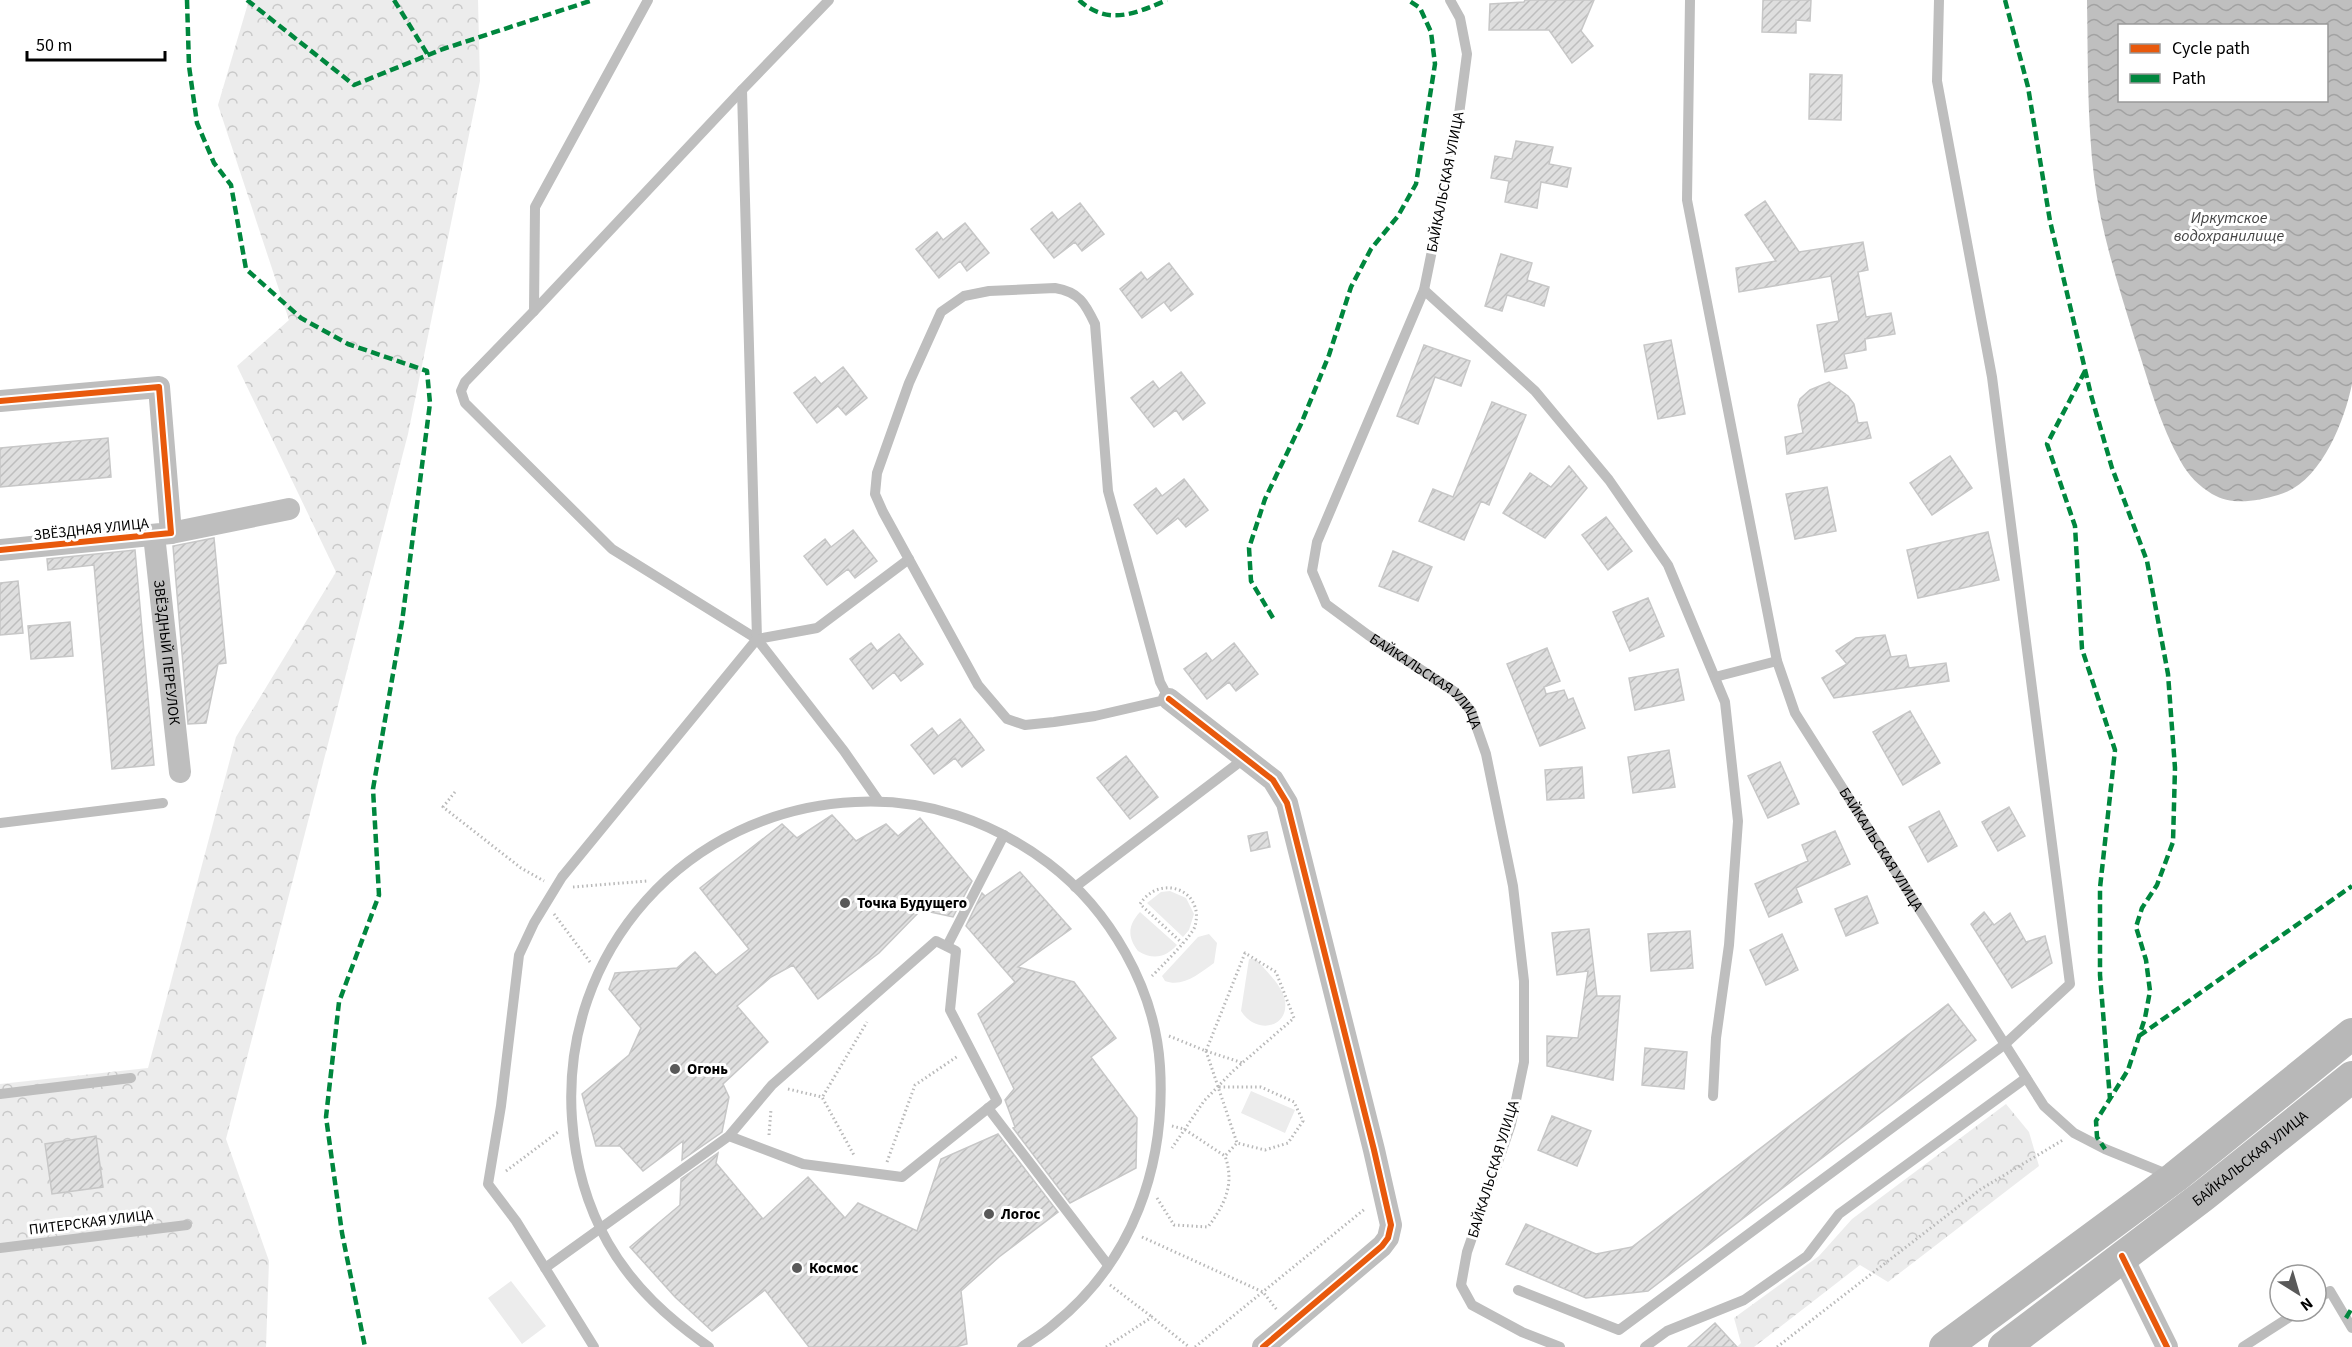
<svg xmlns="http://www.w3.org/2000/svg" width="2352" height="1347" font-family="'Source Sans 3',sans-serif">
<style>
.forest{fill:url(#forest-crowns)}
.park{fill:#ececec}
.water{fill:url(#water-waves);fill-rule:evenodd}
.building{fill:url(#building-hatch);stroke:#c7c7c7;stroke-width:1.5}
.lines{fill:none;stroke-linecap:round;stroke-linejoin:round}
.path{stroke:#b9b9b9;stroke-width:3;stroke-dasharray:1.5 3;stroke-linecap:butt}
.service{stroke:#bebebe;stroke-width:10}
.minor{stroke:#bebebe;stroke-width:22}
.secondary{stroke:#b8b8b8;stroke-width:32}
.quiet{stroke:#00873e;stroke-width:4.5;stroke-dasharray:9 4.5;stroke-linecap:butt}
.cycleway-casing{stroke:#fff;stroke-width:10}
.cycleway{stroke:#e8590c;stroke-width:6}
.poi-dot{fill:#595959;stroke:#fff;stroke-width:2}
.labels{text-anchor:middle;stroke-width:6;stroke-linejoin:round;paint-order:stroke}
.street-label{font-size:15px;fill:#000;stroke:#fff}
.poi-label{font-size:15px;font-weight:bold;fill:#000;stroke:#fff;text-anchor:start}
.water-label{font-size:16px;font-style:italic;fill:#444;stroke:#fff}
</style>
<defs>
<pattern id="forest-crowns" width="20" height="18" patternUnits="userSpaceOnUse" patternTransform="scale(1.5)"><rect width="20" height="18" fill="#ececec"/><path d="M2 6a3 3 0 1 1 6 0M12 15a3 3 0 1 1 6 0" fill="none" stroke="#c9c9c9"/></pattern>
<pattern id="water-waves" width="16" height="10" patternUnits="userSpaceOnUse" patternTransform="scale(1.5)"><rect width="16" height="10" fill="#bfbfbf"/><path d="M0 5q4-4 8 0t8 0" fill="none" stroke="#a2a2a2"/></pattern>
<pattern id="building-hatch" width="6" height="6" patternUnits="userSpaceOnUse" patternTransform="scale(1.5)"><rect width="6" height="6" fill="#dfdfdf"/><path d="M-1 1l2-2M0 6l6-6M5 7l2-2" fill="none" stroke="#bebebe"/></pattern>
</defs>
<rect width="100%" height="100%" fill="#fff"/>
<!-- forest -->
<path class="forest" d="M249 0H478L480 81 408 434 226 1139 269 1261 266 1347H0V1084L148 1068 236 737 336 572 237 366 289 320 218 105Z
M2006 1104 2029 1132 2039 1166 1888 1282 1860 1265 1754 1347H1737L1741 1343 1734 1318 1819 1256 1852 1219Z"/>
<!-- park -->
<path class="park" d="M1170 891 1186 898 1194 914 1189 930 1183 937 1147 903 1161 892Z
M1140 912 1177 945C1165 958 1153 960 1138 951 1127 937 1128 925 1140 912Z
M1209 934 1217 943 1214 963C1200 973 1183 988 1165 981L1162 976 1198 937Z
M1249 959H1256C1265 970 1283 986 1285 1001 1289 1028 1256 1035 1241 1011Z
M1251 1091 1295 1110 1285 1133 1241 1113Z
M511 1281 546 1326 522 1344 488 1298Z"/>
<!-- water -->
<path class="water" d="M2087 0H2352V384C2344 423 2320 484 2278 495 2256 501 2233 506 2212 494 2199 486 2188 475 2181 462 2160 425 2149 383 2136 343 2119 288 2101 233 2094 177 2087 118 2088 59 2087 0ZM2120 26H2326V100H2120Z"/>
<!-- building -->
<path class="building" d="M1525 0H1594L1581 31 1593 46 1572 63 1549 30H1489L1490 4 1524 2Z
M1763 0H1811L1810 21 1796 20V33L1762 32Z
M1810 74 1842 75 1841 120 1809 119Z
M1516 141 1553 147 1549 164 1571 168 1567 187 1541 182 1537 208 1505 202 1509 181 1491 178 1495 156 1512 159Z
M1765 201 1799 252 1863 242 1868 270 1858 272 1866 317 1891 313 1895 334 1865 339 1866 350 1844 354 1847 368 1825 372 1817 325 1839 321 1831 276 1739 292 1736 268 1776 261 1745 215Z
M1080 203 1104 234 1082 251 1075 242 1054 258 1031 229 1052 212 1058 220Z
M965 223 989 253 967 271 960 261 939 278 916 249 937 232 943 240Z
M1501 254 1532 263 1527 280 1549 287 1544 306 1507 295 1502 311 1485 306Z
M1169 263 1193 294 1171 311 1164 302 1142 318 1120 289 1141 272 1147 280Z
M1671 340 1685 414 1658 419 1644 345Z
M1424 345 1470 361 1461 386 1435 377 1418 424 1397 416Z
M843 367 867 398 846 415 838 406 817 423 794 393 815 377 821 384Z
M1181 372 1205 403 1183 420 1176 410 1154 427 1131 398 1153 381 1159 389Z
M1829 382 1848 396 1854 404 1858 423 1867 422 1871 438 1787 454 1785 437 1803 433 1798 405 1800 399 1810 390Z
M1492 402 1526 415 1489 505 1481 501 1464 540 1419 521 1433 489 1453 497Z
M108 438 111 477 0 487V448Z
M1950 456 1972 488 1932 515 1910 483Z
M1569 466 1587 488 1545 538 1503 513 1530 473 1551 487Z
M1184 479 1208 510 1186 527 1178 518 1157 534 1134 505 1156 488 1162 496Z
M1827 487 1836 531 1795 539 1786 494Z
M1606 517 1632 551 1608 570 1582 535Z
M853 530 877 561 855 578 848 569 827 585 804 556 825 539 831 547Z
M1988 532 1999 580 1918 598 1907 550Z
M214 538 226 663 218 664 206 723 188 724 173 546Z
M135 550 154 765 112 769 94 565 48 570 47 559Z
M1393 551 1432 567 1418 601 1379 586Z
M18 581 23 633 0 635V583Z
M1648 598 1664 636 1630 651 1613 612Z
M70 622 73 656 31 659 28 626Z
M899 634 923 664 901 681 894 672 873 689 850 659 871 643 877 651Z
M1885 635 1891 657 1906 655 1909 668 1946 663 1949 681 1834 698 1822 678 1847 664 1836 651 1856 638Z
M1234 643 1258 674 1236 691 1229 682 1207 699 1184 669 1206 653 1212 661Z
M1547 648 1560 681 1544 687 1546 694 1564 690 1568 700 1573 698 1585 728 1540 746 1507 664Z
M1678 669 1684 700 1635 710 1629 678Z
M1910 711 1940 763 1903 785 1873 732Z
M960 719 984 750 962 767 955 758 934 774 911 745 932 728 938 736Z
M1669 750 1675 787 1633 793 1628 757Z
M1126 756 1158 797 1130 819 1097 778Z
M1780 762 1799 804 1768 818 1748 776Z
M1582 767 1584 798 1547 800 1545 770Z
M2009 807 2025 836 1998 851 1982 822Z
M1939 811 1957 846 1928 862 1909 827Z
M832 815 856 841 886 824 898 836 920 818 972 881 953 917 921 910 879 953 818 999 793 965 771 977 737 1006 768 1042 723 1084 729 1097 722 1132 682 1160 683 1141 643 1171 620 1146H596L582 1094 629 1055 641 1028 609 989 615 973 677 968 695 952 716 975 749 949 700 888 782 824 797 838Z
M1835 831 1850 864 1796 888 1802 902 1769 917 1755 884 1808 861 1802 845Z
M1267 832 1270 847 1251 851 1248 836Z
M1020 872 1071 929 1018 967 1074 982 1116 1038 1091 1057 1137 1118 1136 1168 1070 1203 1013 1128 1015 1127 1005 1100 1014 1089 978 1014 1015 982 966 926 982 893 985 896Z
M1867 896 1878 923 1846 936 1835 909Z
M1984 912 1994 925 2010 913 2026 942 2045 936 2052 963 2012 988 1971 924Z
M1589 929 1597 996H1620L1613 1080 1547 1066V1036L1578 1038 1588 971 1557 975 1552 933Z
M1690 931 1693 968 1651 971 1648 934Z
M1782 934 1798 970 1766 985 1750 950Z
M1948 1004 1976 1040 1648 1291 1586 1298 1506 1264 1526 1224 1596 1254 1632 1247Z
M1645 1048 1687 1052 1684 1089 1642 1085Z
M1552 1116 1591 1131 1577 1166 1538 1150Z
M998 1134 1058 1212 999 1257 961 1291 967 1344 955 1347H809L765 1290 712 1331 675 1297 630 1247 680 1205 681 1179 718 1153 716 1163 763 1219 808 1177 845 1218 858 1203 917 1231 941 1159Z
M96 1136 103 1187 52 1194 45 1144Z
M1715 1323 1737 1347H1688Z"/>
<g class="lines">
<!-- path -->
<path class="path" d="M455 792 443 807 521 868 544 881
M573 887 647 881
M554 914 590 962
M1152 976C1161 967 1193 935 1195 926 1205 890 1160 873 1140 904L1182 943
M1169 1036 1206 1051 1245 953 1276 972 1294 1018 1233 1071 1204 1101 1172 1148
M1206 1051 1237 1143
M1206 1051 1243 1063
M788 1089 822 1097 855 1157
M823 1096 867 1022
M1172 1126 1184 1129 1225 1156
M769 1135 771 1109
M887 1162 915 1085 958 1056
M506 1171 558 1132
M1157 1198 1174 1225 1208 1227C1225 1204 1235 1184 1225 1156L1237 1143 1265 1150 1288 1143 1303 1121 1294 1102 1261 1087H1218
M1142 1237 1263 1292 1277 1310
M1110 1285 1152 1317
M1106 1347 1152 1317 1189 1347
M1195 1347 1366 1208
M1777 1347 1981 1189 2063 1140"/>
<!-- service -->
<g class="service">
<path d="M648 0 535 207 534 311 465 382 461 391 465 403 612 549 757 639 817 628 909 559"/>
<path id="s1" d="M1450 0 1460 18 1467 54 1458 122 1424 290 1317 542 1312 571 1326 604 1368 635 1455 692 1471 711 1486 754 1513 886 1524 981V1062L1511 1124 1467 1252 1461 1285 1472 1305 1522 1332 1560 1347"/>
<path id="s2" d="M1690 0 1687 200 1777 661 1795 713 2044 1106 2074 1133 2105 1149 2169 1175"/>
<path d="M1055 288C1079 292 1085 303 1095 324L1108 491 1160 682 1169 699 1095 716 1054 722 1025 725 1007 719 978 685 883 512 875 494 877 473 909 383 941 312 964 296 989 291Z"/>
<path d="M1424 290 1535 391 1609 480 1668 565 1725 702 1738 821 1729 945 1716 1038 1713 1096"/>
<path d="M534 311 742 90"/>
<path d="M757 639 742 90 829 0"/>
<path d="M1715 677 1777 661"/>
<path d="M0 823 163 803"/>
<path d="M1075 887 1245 758"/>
<path d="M947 946 1004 835"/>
<path d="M0 1094 131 1078"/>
<path d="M988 1108 1108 1265"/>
<path d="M0 1248 187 1225"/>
<path d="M545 1268 729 1136 772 1085 936 941 956 951 950 1010 997 1101 902 1177 803 1164 729 1136"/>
<path d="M1518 1290 1619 1330 2004 1045 2070 984 1992 377 1937 81 1939 0"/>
<path d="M2316 1300 2330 1291 2352 1328"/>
<path d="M594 1347 516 1221 488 1184 501 1106 519 955 534 923 562 877 757 639 844 751 878 800"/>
<path d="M709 1347C669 1319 633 1287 608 1243 587 1206 575 1162 572 1119 560 951 687 810 855 802 925 798 992 821 1048 863 1110 910 1155 988 1160 1066 1166 1166 1133 1261 1053 1325 1044 1333 1032 1340 1022 1347"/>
<path d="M1645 1347 1667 1331 1744 1300 1807 1256 1839 1214 2026 1078"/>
<path d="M2243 1347 2299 1311"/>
</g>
<!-- minor -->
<g class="minor">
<path d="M0 401 159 387 171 533 0 550"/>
<path d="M171 533 289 509"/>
<path id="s3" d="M154 535 180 772"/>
<path d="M1169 699 1273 780 1287 803 1374 1150 1391 1225 1388 1238 1382 1246 1263 1347"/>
<path d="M2122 1256 2167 1347"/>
</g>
<!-- secondary -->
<g class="secondary">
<path d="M1945 1347 2175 1177 2352 1034"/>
<path id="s4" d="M2004 1347 2203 1196 2352 1077"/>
</g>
<!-- quiet -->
<path class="quiet" d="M187 0 189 66 197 123 214 163 231 185 246 269 301 318 348 344 427 371 430 403 402 622 373 789 379 895 339 1002 326 1117 342 1233 365 1347
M247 0 354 85 443 49 593 0
M394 0 428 55
M1079 0C1107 26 1135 14 1167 0
M2005 0 2028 87 2050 221 2091 395 2112 468 2147 561 2168 674 2175 768 2173 842 2157 885 2142 908 2136 927 2146 960 2150 991 2145 1018 2128 1070 2096 1121 2097 1137 2105 1149
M2085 371 2047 444 2075 526 2082 649 2115 750 2100 888V975L2110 1099
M1273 618 1251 581 1249 548 1265 499 1301 424 1329 355 1351 287 1371 249 1398 216 1416 184 1435 64 1431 32 1420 8 1408 0
M2139 1036 2352 886
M2346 1318 2352 1308"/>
<!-- cycleway casing -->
<g class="cycleway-casing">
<path id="cycleway" d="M0 401 159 387 171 533 0 550
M1169 699 1273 780 1287 803 1374 1150 1391 1225 1388 1238 1382 1246 1263 1347
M2122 1256 2167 1347"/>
</g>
<!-- cycleway -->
<use href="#cycleway" class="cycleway"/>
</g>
<!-- markers -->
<g class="poi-dot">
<circle cx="845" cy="903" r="6"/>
<circle cx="675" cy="1069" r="6"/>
<circle cx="989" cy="1214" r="6"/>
<circle cx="797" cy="1268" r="6"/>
</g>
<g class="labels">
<!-- street labels -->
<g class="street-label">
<text transform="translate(1445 182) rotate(-79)" y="5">БАЙКАЛЬСКАЯ УЛИЦА</text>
<text transform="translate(91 529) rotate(-6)" y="5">ЗВЁЗДНАЯ УЛИЦА</text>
<text dy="5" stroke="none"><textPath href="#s3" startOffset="118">ЗВЁЗДНЫЙ ПЕРЕУЛОК</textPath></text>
<text dy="5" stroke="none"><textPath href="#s1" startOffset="764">БАЙКАЛЬСКАЯ УЛИЦА</textPath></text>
<text dy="5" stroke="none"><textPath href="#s2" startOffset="886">БАЙКАЛЬСКАЯ УЛИЦА</textPath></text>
<text dy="5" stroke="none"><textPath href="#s4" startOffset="310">БАЙКАЛЬСКАЯ УЛИЦА</textPath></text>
<text transform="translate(1493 1169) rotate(-73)" y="5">БАЙКАЛЬСКАЯ УЛИЦА</text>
<text transform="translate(91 1222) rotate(-7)" y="5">ПИТЕРСКАЯ УЛИЦА</text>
</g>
<!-- poi labels -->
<g class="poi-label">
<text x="857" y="908">Точка Будущего</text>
<text x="687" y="1074">Огонь</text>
<text x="1001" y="1219">Логос</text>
<text x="809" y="1273">Космос</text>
</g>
<!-- water labels -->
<g class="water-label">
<text x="2229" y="223">Иркутское<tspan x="2229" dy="18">водохранилище</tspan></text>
</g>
</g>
<!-- legend -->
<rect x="2118" y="24" width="210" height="78" fill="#ffffff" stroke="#999999" stroke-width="1.5"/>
<rect x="2130" y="44" width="30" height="9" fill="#e8590c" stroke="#999999" stroke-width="1.5"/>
<text x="2172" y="54" font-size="18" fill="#000000">Cycle path</text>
<rect x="2130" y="74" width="30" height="9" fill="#00873e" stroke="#999999" stroke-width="1.5"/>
<text x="2172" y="84" font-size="18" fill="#000000">Path</text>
<!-- north arrow -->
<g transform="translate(2298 1293) rotate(143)"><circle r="28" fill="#ffffff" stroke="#999999" stroke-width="1.5"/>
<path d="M0-4.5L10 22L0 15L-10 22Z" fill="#595959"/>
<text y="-9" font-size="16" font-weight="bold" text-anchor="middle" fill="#000000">N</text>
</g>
<!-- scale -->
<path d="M27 51v9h138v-9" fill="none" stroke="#000000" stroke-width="3"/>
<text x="36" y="51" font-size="18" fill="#000000" stroke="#ffffff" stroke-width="4.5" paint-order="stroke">50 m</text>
</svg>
